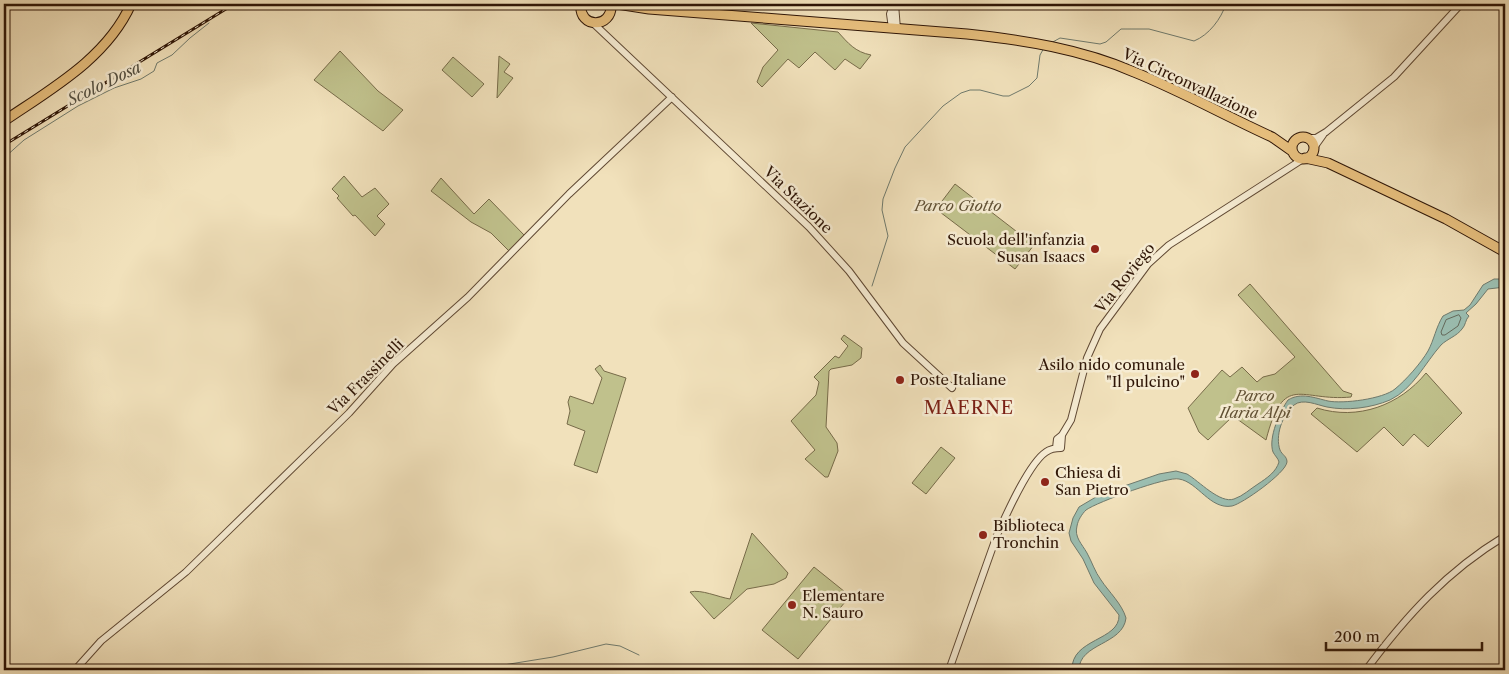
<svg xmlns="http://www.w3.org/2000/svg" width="1509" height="674" font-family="'Libre Caslon Text',serif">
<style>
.green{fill:#c0c18c;stroke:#776b49}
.water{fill:#9bbeb1;stroke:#6f7a6d}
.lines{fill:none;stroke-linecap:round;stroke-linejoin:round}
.shore{stroke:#646a5c;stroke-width:1}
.stream{stroke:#6f7a6d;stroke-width:1}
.minor-casing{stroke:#5f4833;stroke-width:8}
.major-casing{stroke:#2e1506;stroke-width:11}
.minor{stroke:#f6ecd3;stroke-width:6}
.major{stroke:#e8c07e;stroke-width:9}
.rail-casing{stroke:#2e1506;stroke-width:3}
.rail{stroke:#f6ecd3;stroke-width:1;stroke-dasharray:4;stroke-linecap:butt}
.poi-dot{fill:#8f2418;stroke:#f6ecd3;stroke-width:2}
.labels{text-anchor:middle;stroke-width:5;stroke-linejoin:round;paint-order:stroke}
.street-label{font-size:15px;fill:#2e1506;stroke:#f6ecd3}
.park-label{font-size:15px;font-style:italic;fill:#615135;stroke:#f6ecd3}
.poi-label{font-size:15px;fill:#2e1506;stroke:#f6ecd3;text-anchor:start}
.water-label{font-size:16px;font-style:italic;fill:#545042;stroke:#f6ecd3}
.quarter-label{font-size:18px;letter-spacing:1px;fill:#7a1f14;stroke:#f6ecd3}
</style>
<rect width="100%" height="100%" fill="#f1e1bb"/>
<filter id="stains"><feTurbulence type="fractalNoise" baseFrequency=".004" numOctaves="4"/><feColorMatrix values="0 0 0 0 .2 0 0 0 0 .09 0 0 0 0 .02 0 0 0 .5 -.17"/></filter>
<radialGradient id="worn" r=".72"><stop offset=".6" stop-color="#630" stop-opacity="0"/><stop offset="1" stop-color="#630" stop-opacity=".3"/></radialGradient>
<!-- green -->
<path class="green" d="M751 23 838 32C848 43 855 52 871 55L860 69 845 59 835 70 815 52 799 68 788 59 762 87 757 82 763 67 778 50Z
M340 51 378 91 403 110 383 131 314 80Z
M499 56 510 64 504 72 513 78 497 98Z
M453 57 484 84 472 97 442 70Z
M344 176 362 197 375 188 389 204 377 216 385 224 375 236 355 215 353 216 337 198 339 196 332 189Z
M441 178 474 214 489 199 525 236 510 252 491 233 471 222 431 191Z
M955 184 1034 245 1015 269 936 209Z
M1250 284 1343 391 1352 394 1351 397C1300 402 1284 371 1266 440L1233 416 1208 440 1199 432 1188 408 1222 370 1230 377 1242 367 1257 382 1263 377 1275 374 1295 357 1238 295Z
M844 335 862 348 861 358 852 365 831 369 829 371 826 427 837 443 838 451 828 477H825L805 459 815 450 791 421 816 395 819 382 814 377 835 356 839 358 848 346 841 339Z
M600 365 604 371 626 378 597 473 574 465 585 431 567 424 570 411 568 402 570 396 593 404 602 378 595 369Z
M1426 373 1462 413 1428 447 1414 434 1403 446 1384 427 1357 452 1311 414 1317 408C1358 421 1400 405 1426 373Z
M941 447 955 458 926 494 912 483Z
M752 533 788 573 786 578 774 584 747 589 714 619 690 592C701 589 718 597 730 599Z
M814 567 850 596 798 659 762 630Z"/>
<!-- water -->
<path class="water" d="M1494 279H1505V287L1488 289 1476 304 1466 313 1469 316C1465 320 1466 325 1462 329 1457 336 1447 339 1441 345 1425 363 1413 389 1390 400 1371 408 1347 411 1327 407 1317 405 1303 398 1294 405 1282 415 1275 436 1280 450 1282 455 1287 456 1287 462 1286 473 1242 504 1232 506 1210 510 1198 482 1179 479 1168 476 1097 502 1086 510 1082 514 1078 520 1077 526 1074 537 1082 544 1087 553 1092 562 1095 572 1101 580 1109 592 1122 604 1126 618 1123 645 1079 643 1079 670H1072C1071 638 1120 641 1119 615L1094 583 1083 559 1071 541 1069 533 1073 518 1079 507 1101 494 1159 474 1176 471 1187 474C1199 481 1220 504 1234 499 1243 496 1250 489 1258 484 1267 478 1276 472 1279 462 1278 458 1275 456 1273 452 1268 438 1280 411 1288 400 1301 392 1315 398 1328 401 1343 404 1383 399 1395 389 1406 380 1421 363 1428 351 1434 340 1436 327 1443 316L1453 311 1464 310 1470 305 1483 285Z"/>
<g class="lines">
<!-- shore -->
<path class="shore" d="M1459 315 1461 318 1458 326 1445 335H1442L1441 332 1446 320Z"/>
<!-- stream -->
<path class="stream" d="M1051 43 1060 38 1100 44 1106 42 1121 29H1149L1194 41C1209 35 1221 19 1226 4
M4 158 24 140 78 106 114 88 141 79 154 71 157 63 172 55 190 38 209 23
M872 286 888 236 882 210 883 199 895 168 905 147 943 106 961 93 970 90H980L1003 96H1009L1029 86 1037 78 1040 55 1044 48
M479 670 485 668 553 657 606 644 620 646 639 655"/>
<!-- minor casing -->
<g class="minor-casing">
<path id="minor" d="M895 4 897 29
M593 23 809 227 849 271 903 343 952 388
M892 28 890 14 893 5
M1307 138H1316L1326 132 1394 77 1461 4
M1313 149 1323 135
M1056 448 1057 439 1062 435 1071 420 1087 358 1100 329 1148 264 1169 245 1303 159
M75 670 101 641 186 572 349 413 393 364 468 297 569 194 672 97
M949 670 997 535C1006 515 1029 463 1046 452 1050 449 1055 448 1061 448L1062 435
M1366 670C1406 616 1447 571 1505 536"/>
</g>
<!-- major casing -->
<g class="major-casing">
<path id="major" d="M581 4C578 29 613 29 611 4
M617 4 649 9 967 34C1024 40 1081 49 1134 72 1181 91 1226 116 1272 137L1292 151
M4 121C51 89 107 58 131 4
M1292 148a11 11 0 1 1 22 0a11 11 0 1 1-22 0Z
M1305 158 1328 163 1446 219 1505 252"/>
</g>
<!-- minor -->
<use href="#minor" class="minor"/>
<!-- major -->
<use href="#major" class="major"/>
<!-- rail casing -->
<g class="rail-casing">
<path id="rail" d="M4 145 234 4"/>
</g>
<!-- rail -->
<use href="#rail" class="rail"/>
</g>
<!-- markers -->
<g class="poi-dot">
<circle cx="1095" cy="249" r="5"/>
<circle cx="1195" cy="374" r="5"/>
<circle cx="900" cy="380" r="5"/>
<circle cx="1045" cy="482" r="5"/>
<circle cx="983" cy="535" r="5"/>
<circle cx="792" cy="605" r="5"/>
</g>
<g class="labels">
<!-- street labels -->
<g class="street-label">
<text transform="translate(1190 84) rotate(25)" y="5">Via Circonvallazione</text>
<text transform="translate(798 200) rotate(44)" y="5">Via Stazione</text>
<text transform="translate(1125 278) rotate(-51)" y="5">Via Roviego</text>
<text transform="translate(366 377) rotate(-45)" y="5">Via Frassinelli</text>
</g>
<!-- park labels -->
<g class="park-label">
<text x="958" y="211">Parco Giotto</text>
<text x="1255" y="401">Parco<tspan x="1255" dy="17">Ilaria Alpi</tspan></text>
</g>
<!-- poi labels -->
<g class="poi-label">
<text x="1085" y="245" text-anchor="end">Scuola dell'infanzia<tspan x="1085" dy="17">Susan Isaacs</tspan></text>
<text x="1185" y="370" text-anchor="end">Asilo nido comunale<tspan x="1185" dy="17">"Il pulcino"</tspan></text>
<text x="910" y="385">Poste Italiane</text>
<text x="1055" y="478">Chiesa di<tspan x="1055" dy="17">San Pietro</tspan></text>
<text x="993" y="531">Biblioteca<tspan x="993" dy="17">Tronchin</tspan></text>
<text x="802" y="601">Elementare<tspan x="802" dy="17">N. Sauro</tspan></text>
</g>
<!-- water labels -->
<g class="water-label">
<text transform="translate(104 83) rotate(-26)" y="6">Scolo Dosa</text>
</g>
<!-- quarter labels -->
<g class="quarter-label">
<text x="969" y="414">MAERNE</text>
</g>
</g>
<!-- margin -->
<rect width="1509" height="674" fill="none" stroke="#f1e1bb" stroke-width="20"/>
<rect x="5" y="5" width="1499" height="664" fill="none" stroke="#2e1506" stroke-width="2.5"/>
<rect x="10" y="10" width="1489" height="654" fill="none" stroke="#2e1506"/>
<!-- scale -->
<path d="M1326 642v8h156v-8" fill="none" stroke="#2e1506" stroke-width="2.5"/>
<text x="1334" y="642" font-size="15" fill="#2e1506" stroke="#f6ecd3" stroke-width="4" paint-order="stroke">200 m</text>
<rect width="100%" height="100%" filter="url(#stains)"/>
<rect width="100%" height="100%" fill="url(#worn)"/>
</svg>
